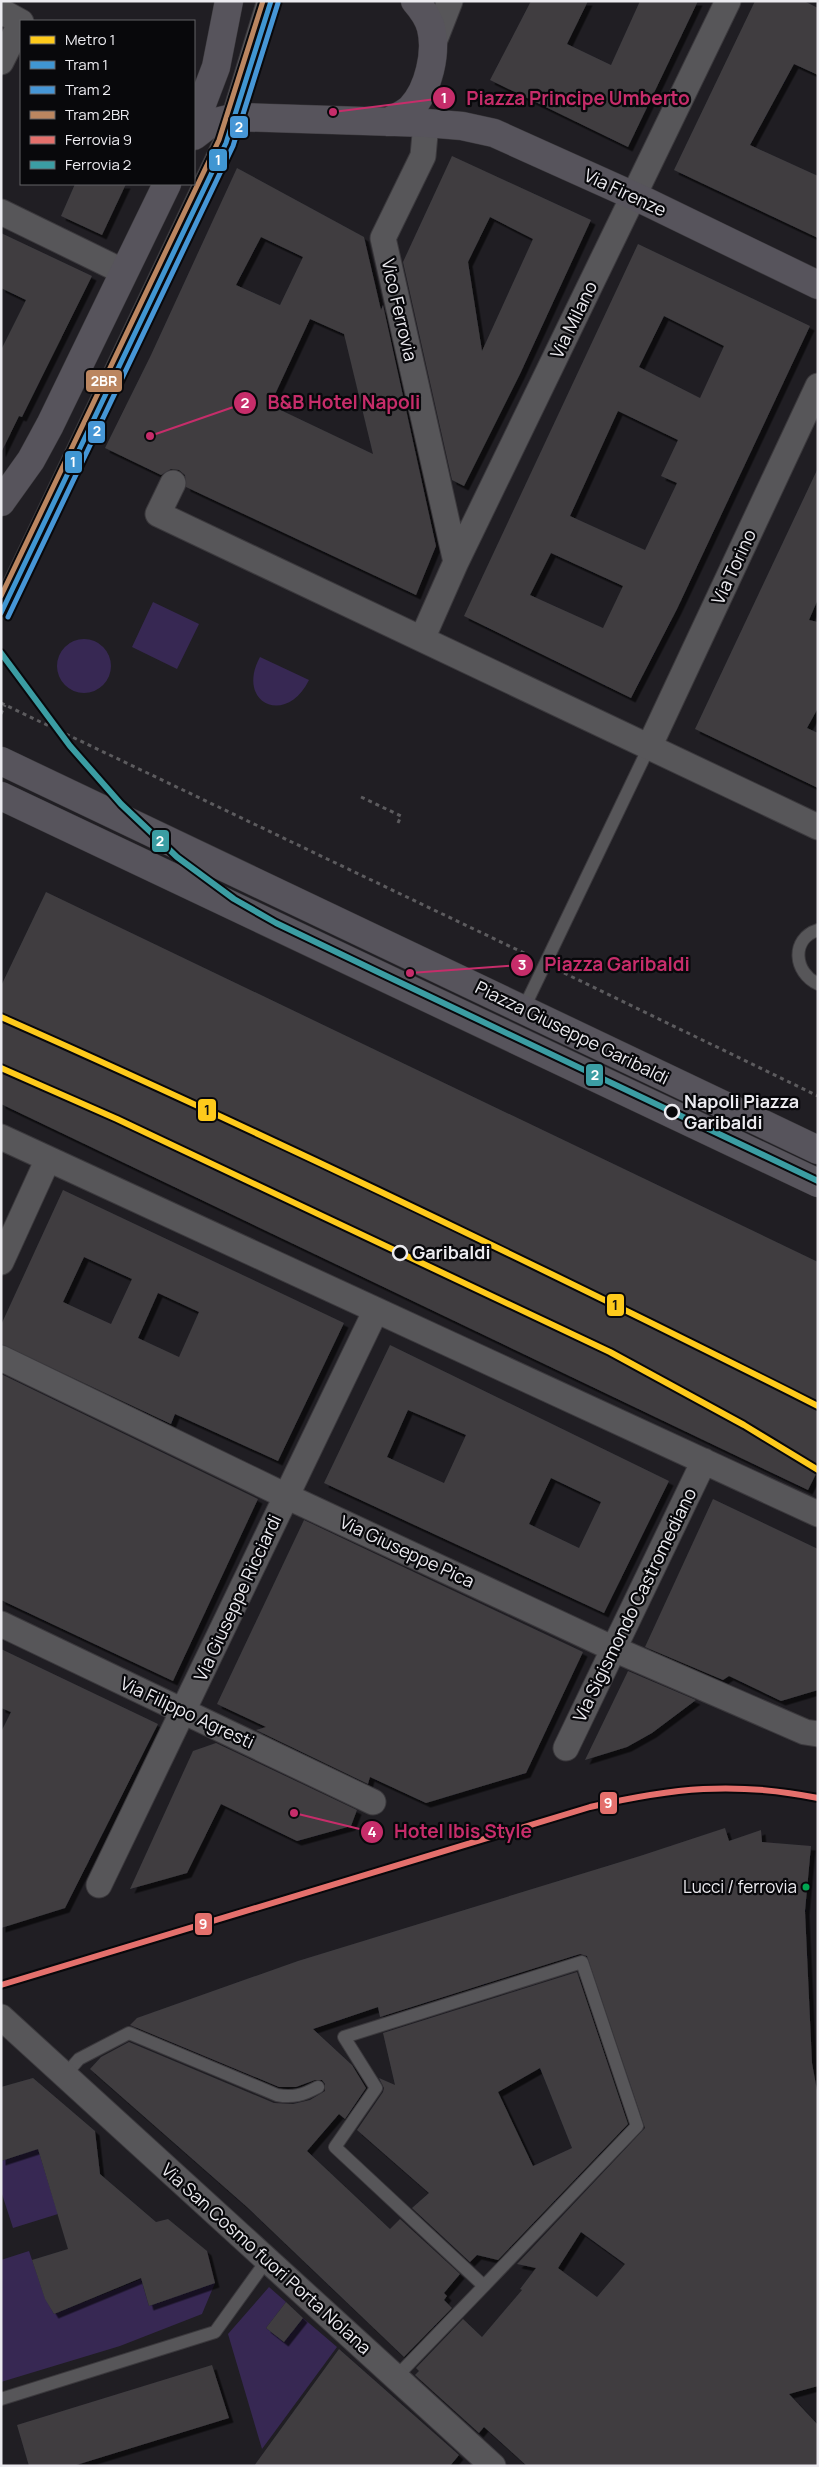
<svg xmlns="http://www.w3.org/2000/svg" width="819" height="2467" font-family="Manrope,sans-serif">
<style>
.green{fill:#372853}
.building{fill:#3f3d41;fill-rule:evenodd;filter:url(#shadow)}
.lines{fill:none;stroke-linecap:round;stroke-linejoin:round}
.lane-casing{stroke:#3b393d;stroke-width:14}
.street-casing{stroke:#3b393d;stroke-width:27}
.secondary-casing{stroke:#3b393d;stroke-width:29}
.path{stroke:#5c5b5e;stroke-width:3;stroke-dasharray:4 4;stroke-linecap:butt}
.lane{stroke:#575659;stroke-width:12}
.street{stroke:#575659;stroke-width:25}
.secondary{stroke:#57545c;stroke-width:28}
.rail-1-casing{stroke:#08080b;stroke-width:10}
.rail-2-casing{stroke:#08080b;stroke-width:10}
.rail-1{stroke:#e4706c;stroke-width:6}
.rail-2{stroke:#3b9da3;stroke-width:6}
.tram-1-casing{stroke:#08080b;stroke-width:9}
.tram-2-casing{stroke:#08080b;stroke-width:9}
.tram-3-casing{stroke:#08080b;stroke-width:9}
.tram-1{stroke:#4096d2;stroke-width:5}
.tram-2{stroke:#4696d6;stroke-width:5}
.tram-3{stroke:#bb8660;stroke-width:5}
.metro-1-casing{stroke:#08080b;stroke-width:10}
.metro-1{stroke:#feca1b;stroke-width:6}
.stop-dot{fill:#08080b;stroke:#ecebf0;stroke-width:2.5}
.bus-dot{fill:#00a651;stroke:#08080b;stroke-width:2}
.labels{text-anchor:middle;stroke-width:4.5;stroke-linejoin:round;paint-order:stroke}
.bus-label{font-size:17px;fill:#ecebf0;stroke:#08080b;text-anchor:end}
.street-label{font-size:18px;fill:#ecebf0;stroke:#08080b}
.stop-label{font-size:18px;font-weight:bold;fill:#ecebf0;stroke:#08080b;text-anchor:start}
.leader{fill:none;stroke:#c62d6a;stroke-width:2}
.callout-dot{fill:#c62d6a;stroke:#08080b;stroke-width:2}
.mark-label{font-size:15px;text-anchor:middle;font-weight:bold;fill:#fff}
.callout-label{font-size:19px;text-anchor:middle;font-weight:bold;fill:#c62d6a;stroke:#08080b;stroke-width:4.5;stroke-linejoin:round;paint-order:stroke}
.line-badge{stroke:#08080b;stroke-width:2}
.badge-label{font-size:14px;text-anchor:middle;font-weight:bold;fill:#fff}
.pale-badge-label{font-size:14px;text-anchor:middle;font-weight:bold;fill:#111}
</style>
<defs>
<filter id="shadow"><feDropShadow dx="4.5" dy="4.5" stdDeviation="0" flood-color="#0009"/></filter>
</defs>
<rect width="100%" height="100%" fill="#201e23"/>
<!-- green -->
<path class="green" d="M153 602 199 624 177 669 132 647Z
M57 666a27 27 0 1 1 54 0a27 27 0 1 1-54 0Z
M260 657 309 680C286 727 235 703 260 657Z
M38 2149 58 2214 13 2228 1 2191V2161Z
M29 2251 45 2298 54 2314 141 2279 149 2306 215 2283 202 2314 120 2346 1 2382V2260Z
M269 2287 286 2302 266 2328 284 2342 303 2318 337 2347 262 2449 228 2334Z"/>
<!-- building -->
<path class="building" d="M531 1H588L567 44 611 65 640 1H698L628 147 490 80Z
M755 1H804L818 8V75L794 64 750 145 818 176V238L674 170Z
M452 156 591 220 520 374 464 486 452 480 403 262ZM490 217 533 239 482 351 468 262Z
M237 168 364 237 381 310 383 305 436 546 416 595 186 487 185 475 179 470 171 469 161 475 105 448 151 355ZM261 237 303 257 280 305 236 285ZM310 319 344 334 373 454 270 405Z
M75 184H126L102 235 61 216Z
M1 233 92 276 22 417 19 416 1 453V350L26 300 1 288Z
M638 244 810 326 677 609 631 698 464 616ZM664 316 724 346 700 398 639 367ZM618 411 678 440 661 476 677 483 645 550 570 516ZM551 553 623 586 603 628 530 595Z
M818 468V599L809 620 818 622V708L807 728 818 733V788L695 729Z
M46 892 818 1262V1470L808 1490 1 1104V986Z
M63 1190 344 1323 278 1461 175 1414 171 1424 1 1344V1325ZM84 1257 132 1279 111 1324 63 1302ZM158 1293 199 1312 179 1357 138 1338Z
M390 1345 669 1481 604 1613 324 1483ZM408 1410 466 1435 444 1483 387 1457ZM551 1478 601 1502 579 1548 529 1524Z
M1 1374 258 1499 173 1681 1 1600Z
M713 1499 818 1549V1690L781 1701 729 1676 723 1680 645 1647Z
M304 1520 583 1652 526 1773 426 1803 370 1777 368 1784 256 1730 266 1727 217 1704Z
M1 1649 158 1724 65 1908 1 1928V1732L11 1712 1 1708Z
M628 1671 696 1700 652 1733 627 1747 585 1760Z
M216 1743 357 1810 351 1826 297 1841 221 1804 187 1873 130 1889 193 1751Z
M725 1828 729 1841 761 1830 762 1842 811 1846 805 1911 812 2063 818 2096V2386L789 2394 818 2425V2466H527L484 2427 479 2433 415 2375 419 2371 416 2368 463 2319 482 2337 522 2290 520 2289 536 2268 517 2264 645 2128 587 1956 580 1954 380 2017 378 2007 313 2029 352 2065 366 2088 345 2119 339 2114 307 2151 390 2229 400 2219 460 2274 444 2293 447 2296 444 2300 452 2308 404 2357 247 2207 90 2069 101 2057 129 2042 274 2103 293 2104 310 2100 325 2091V2084L322 2080H315L296 2087H279L130 2025 137 2018 298 1961 640 1856ZM581 2232 625 2264 597 2297 558 2268Z
M577 1972 628 2124 498 2260 477 2255 470 2262 412 2208 429 2193 357 2130 383 2092 384 2088 379 2078 395 2085 383 2033ZM540 2068 572 2148 533 2166 498 2092Z
M33 2078 95 2131 100 2174 156 2222 168 2219 207 2251 215 2283 149 2306 141 2278 54 2314 45 2299 32 2260 68 2249 38 2149 1 2161V2087Z
M286 2302 303 2318 284 2342 266 2328Z
M339 2349 459 2455 450 2466H254Z
M212 2365 229 2418 73 2466H29L17 2425Z"/>
<g class="lines">
<!-- lane casing -->
<g class="lane-casing">
<path id="lane" d="M1 600 221 138 263 1
M818 930C790 939 794 973 818 984
M523 1010 649 747
M65 2075 79 2059 129 2033 277 2095C293 2098 303 2095 318 2087
M396 2377 484 2286 335 2147 376 2088 344 2037 582 1962 637 2126 484 2286
M1 2399 215 2332 267 2260"/>
</g>
<!-- street casing -->
<g class="street-casing">
<path id="street" d="M1 11 21 22 1 62
M434 42 450 1
M426 123 423 156 383 238 456 562
M1 212 124 272
M173 483 158 514 818 827
M422 639 456 562 728 1
M649 747 818 386
M1 1137 818 1514
M1 1262 48 1159
M1 1358 286 1496 614 1649 805 1732 818 1734
M1 1624 373 1802
M566 1748 704 1461
M99 1885 376 1310
M1 2017 493 2466"/>
</g>
<!-- secondary casing -->
<g class="secondary-casing">
<path id="secondary" d="M388 122C395 118 405 114 411 108 429 89 437 52 431 28 428 17 422 9 415 1
M194 125 216 67 229 1
M194 136 211 123 236 117 426 123 462 126 494 133 645 201 818 285
M1 502 31 460 50 425 167 184
M1 761 818 1150
M1 796 818 1183"/>
</g>
<!-- path -->
<path class="path" d="M1 703 526 954
M1 714 5 705
M361 797 401 816 398 823
M564 973 818 1096"/>
<!-- lane -->
<use href="#lane" class="lane"/>
<!-- street -->
<use href="#street" class="street"/>
<!-- secondary -->
<use href="#secondary" class="secondary"/>
<!-- rail-1 casing -->
<g class="rail-1-casing">
<path id="rail-1" d="M1 1985 590 1807C672 1788 734 1781 818 1798"/>
</g>
<!-- rail-2 casing -->
<g class="rail-2-casing">
<path id="rail-2" d="M1 653 70 746 121 804 177 857 234 899 276 923 378 972 818 1181"/>
</g>
<!-- rail-1 -->
<use href="#rail-1" class="rail-1"/>
<!-- rail-2 -->
<use href="#rail-2" class="rail-2"/>
<!-- tram-1 casing -->
<g class="tram-1-casing">
<path id="tram-1" d="M1 613 226 143 271 1"/>
</g>
<!-- tram-2 casing -->
<g class="tram-2-casing">
<path id="tram-2" d="M8 617 233 146 278 3"/>
</g>
<!-- tram-3 casing -->
<g class="tram-3-casing">
<path id="tram-3" d="M1 596 219 140 263 1"/>
</g>
<!-- tram-1 -->
<use href="#tram-1" class="tram-1"/>
<!-- tram-2 -->
<use href="#tram-2" class="tram-2"/>
<!-- tram-3 -->
<use href="#tram-3" class="tram-3"/>
<!-- metro-1 casing -->
<g class="metro-1-casing">
<path id="metro-1" d="M1 1017C277 1139 549 1271 818 1406
M1 1068 117 1119 610 1352 744 1425 818 1470"/>
</g>
<!-- metro-1 -->
<use href="#metro-1" class="metro-1"/>
</g>
<!-- markers -->
<g class="stop-dot">
<circle cx="672" cy="1112" r="7"/>
<circle cx="400" cy="1253" r="7"/>
</g>
<circle class="bus-dot" cx="806" cy="1887" r="4.5"/>
<g class="labels">
<!-- bus labels -->
<g class="bus-label">
<text x="797" y="1893">Lucci / ferrovia</text>
</g>
<!-- street labels -->
<g class="street-label">
<text transform="translate(625 193) rotate(25)" y="6">Via Firenze</text>
<text transform="translate(399 310) rotate(77)" y="6">Vico Ferrovia</text>
<text transform="translate(574 320) rotate(-64)" y="6">Via Milano</text>
<text transform="translate(734 567) rotate(-65)" y="6">Via Torino</text>
<text transform="translate(572 1033) rotate(26)" y="6">Piazza Giuseppe Garibaldi</text>
<text transform="translate(407 1552) rotate(25)" y="6">Via Giuseppe Pica</text>
<text transform="translate(238 1598) rotate(-65)" y="6">Via Giuseppe Ricciardi</text>
<text transform="translate(635 1605) rotate(-64)" y="6">Via Sigismondo Castromediano</text>
<text transform="translate(187 1713) rotate(25)" y="6">Via Filippo Agresti</text>
<text transform="translate(266 2259) rotate(42)" y="6">Via San Cosmo fuori Porta Nolana</text>
</g>
<!-- stop labels -->
<g class="stop-label">
<text x="684" y="1108">Napoli Piazza<tspan x="684" dy="21">Garibaldi</tspan></text>
<text x="412" y="1259">Garibaldi</text>
</g>
</g>
<!-- callouts -->
<path class="leader" d="M333 112L444 98M150 436L245 403M410 973L522 965M294 1813L372 1832"/>
<g class="callout-dot">
<circle cx="333" cy="112" r="5"/>
<circle cx="150" cy="436" r="5"/>
<circle cx="410" cy="973" r="5"/>
<circle cx="294" cy="1813" r="5"/>
<circle cx="444" cy="98" r="12"/>
<circle cx="245" cy="403" r="12"/>
<circle cx="522" cy="965" r="12"/>
<circle cx="372" cy="1832" r="12"/>
</g>
<g class="mark-label">
<text x="444" y="103">1</text>
<text x="245" y="408">2</text>
<text x="522" y="970">3</text>
<text x="372" y="1837">4</text>
</g>
<g class="callout-label">
<text x="578" y="105">Piazza Principe Umberto</text>
<text x="344" y="409">B&amp;B Hotel Napoli</text>
<text x="617" y="971">Piazza Garibaldi</text>
<text x="463" y="1838">Hotel Ibis Style</text>
</g>
<g class="line-badge">
<rect x="229" y="115" width="20" height="24" rx="5" fill="#4696d6"/>
<rect x="208" y="148" width="20" height="24" rx="5" fill="#4096d2"/>
<rect x="85" y="369" width="38" height="24" rx="5" fill="#bb8660"/>
<rect x="87" y="420" width="19" height="24" rx="5" fill="#4696d6"/>
<rect x="64" y="450" width="19" height="24" rx="5" fill="#4096d2"/>
<rect x="151" y="829" width="19" height="24" rx="5" fill="#3b9da3"/>
<rect x="585" y="1063" width="19" height="24" rx="5" fill="#3b9da3"/>
<rect x="197" y="1098" width="20" height="24" rx="5" fill="#feca1b"/>
<rect x="606" y="1293" width="19" height="24" rx="5" fill="#feca1b"/>
<rect x="599" y="1791" width="19" height="24" rx="5" fill="#e4706c"/>
<rect x="194" y="1912" width="19" height="24" rx="5" fill="#e4706c"/>
</g>
<g class="badge-label">
<text x="239" y="132">2</text>
<text x="218" y="165">1</text>
<text x="104" y="386">2BR</text>
<text x="97" y="436">2</text>
<text x="73" y="467">1</text>
<text x="160" y="846">2</text>
<text x="595" y="1080">2</text>
<text x="608" y="1808">9</text>
<text x="203" y="1929">9</text>
</g>
<g class="pale-badge-label">
<text x="207" y="1115">1</text>
<text x="615" y="1310">1</text>
</g>
<!-- border -->
<rect width="819" height="2467" fill="none" stroke="#ecebf0" stroke-width="5"/>
<!-- legend -->
<rect x="20" y="20" width="175" height="165" fill="#08080b" stroke="#636367"/>
<rect x="30" y="36" width="25" height="8" fill="#feca1b" stroke="#636367"/>
<text x="65" y="45" font-size="15" fill="#ecebf0">Metro 1</text>
<rect x="30" y="61" width="25" height="8" fill="#4096d2" stroke="#636367"/>
<text x="65" y="70" font-size="15" fill="#ecebf0">Tram 1</text>
<rect x="30" y="86" width="25" height="8" fill="#4696d6" stroke="#636367"/>
<text x="65" y="95" font-size="15" fill="#ecebf0">Tram 2</text>
<rect x="30" y="111" width="25" height="8" fill="#bb8660" stroke="#636367"/>
<text x="65" y="120" font-size="15" fill="#ecebf0">Tram 2BR</text>
<rect x="30" y="136" width="25" height="8" fill="#e4706c" stroke="#636367"/>
<text x="65" y="145" font-size="15" fill="#ecebf0">Ferrovia 9</text>
<rect x="30" y="161" width="25" height="8" fill="#3b9da3" stroke="#636367"/>
<text x="65" y="170" font-size="15" fill="#ecebf0">Ferrovia 2</text>
</svg>
